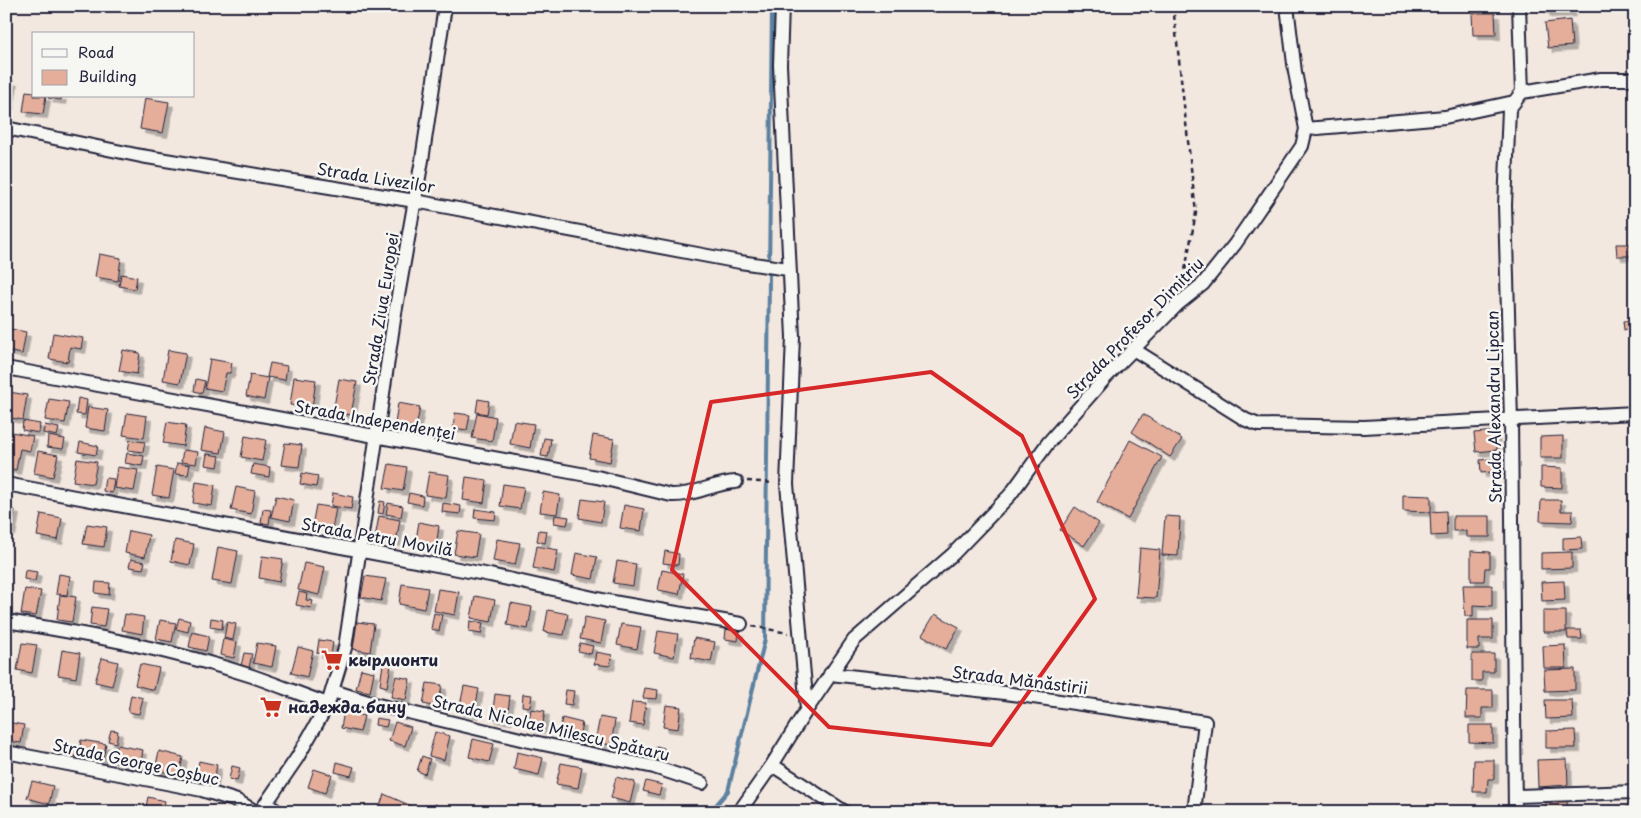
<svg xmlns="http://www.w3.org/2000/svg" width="1641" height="818" font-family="'Playpen Sans',sans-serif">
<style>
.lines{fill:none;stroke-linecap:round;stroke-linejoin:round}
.stream{stroke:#5c81a0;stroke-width:4}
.building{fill:#e5ae9a;stroke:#22223b;filter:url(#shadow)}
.minor-casing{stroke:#22223b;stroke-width:16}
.path{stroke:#22223b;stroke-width:2.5;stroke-dasharray:5 4;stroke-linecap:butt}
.minor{stroke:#f6f6f2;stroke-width:12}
.marked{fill:none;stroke:#d62828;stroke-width:4;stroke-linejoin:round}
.labels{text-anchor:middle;stroke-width:5;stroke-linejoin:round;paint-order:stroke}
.street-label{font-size:16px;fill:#22223b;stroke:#f6f6f2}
.poi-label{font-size:16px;font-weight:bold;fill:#22223b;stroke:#f6f6f2;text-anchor:start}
</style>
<defs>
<filter id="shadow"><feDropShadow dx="4.5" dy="4.5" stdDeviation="0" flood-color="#0004"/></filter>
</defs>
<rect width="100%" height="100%" fill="#f3e8e0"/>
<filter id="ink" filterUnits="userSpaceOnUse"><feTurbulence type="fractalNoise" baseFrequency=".02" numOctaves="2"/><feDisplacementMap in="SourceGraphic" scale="10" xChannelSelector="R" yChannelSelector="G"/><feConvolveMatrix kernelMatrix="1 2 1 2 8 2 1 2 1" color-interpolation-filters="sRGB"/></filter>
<g filter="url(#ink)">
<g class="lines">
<!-- stream -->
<path class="stream" d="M710 812 728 791 765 639 772 6"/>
</g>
<!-- building -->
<path class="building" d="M1545 6H1571V12L1546 13Z
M1472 13H1495L1496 35H1473Z
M1570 20 1572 46 1548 48 1545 23Z
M6 80 13 81 9 106H6Z
M26 91 34 92V96H46L43 114 23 112Z
M49 96H62L61 100 48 98Z
M145 98 169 102 163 133 140 129Z
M1616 244H1635V256H1617Z
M99 254 121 258 118 281 95 277Z
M121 274 137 277 135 289 119 286Z
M1635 320V329L1624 330 1623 321Z
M6 328 26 332 22 354 6 351Z
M53 333 83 338 81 349 70 347 68 362 49 359Z
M123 350 140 353 137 374 119 371Z
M168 350 186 353 180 383 163 380Z
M210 359 232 363 230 373H226L222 391 205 388Z
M270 363 287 366 285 380 267 377Z
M250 375 268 378 264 400 246 396Z
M294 377 316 380 312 408 290 405Z
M196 379 205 381 202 393 194 391Z
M339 379 357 382 351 415 333 412Z
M9 392 27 395 23 420 6 417Z
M78 398 87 400 85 415 76 414Z
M49 399 69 402 65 423 45 420Z
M478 399 489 401 487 414 476 412Z
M398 403 420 407 416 428 395 424Z
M88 407 108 410 105 431 85 428Z
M127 413 147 416 144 438 123 435Z
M455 413 470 415 467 430 453 428Z
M477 413 496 417 492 441 472 438Z
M1143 414 1182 439 1170 457 1132 432Z
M23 421 40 424 39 433 22 430Z
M514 421 534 424 530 448 510 444Z
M167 422 186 425 183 446 163 443Z
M45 425 59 428 57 436 43 433Z
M205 428 225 432 221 453 201 450Z
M6 431 33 436 30 451 20 449 16 470 6 468Z
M1495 431 1497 450 1476 452 1474 433Z
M593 435 614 439 610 462 589 458Z
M48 436 65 439 63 449 47 447Z
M245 436 266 440 262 461 241 457Z
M1563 436V458H1540V437Z
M544 438 551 439 548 457 541 456Z
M130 440 145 442 143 452 128 450Z
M1130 440 1162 457 1128 519 1097 502Z
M80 442 98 446 96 455 78 452Z
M285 443 302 445 299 467 281 465Z
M183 450 198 452 196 464 181 462Z
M38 451 58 455 53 477 34 473Z
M127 453 144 456 142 466 125 463Z
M207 454 220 456 218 467 205 465Z
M1499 458 1501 471 1481 473 1480 460Z
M77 459 97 462 93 484 73 481Z
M177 463 190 465 188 475 175 474Z
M253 464 270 467 269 477 251 474Z
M389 464 407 467 403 491 384 488Z
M117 467 138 470 134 491 114 488Z
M157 467 174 470 169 498 152 495Z
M1541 467 1562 468V488L1541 487Z
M429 472 449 475 446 498 425 495Z
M302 473 318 476 316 487 300 484Z
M466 477 487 480 484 503 463 500Z
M105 478 114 479 112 493 103 491Z
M196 482 215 485 212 506 193 503Z
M503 484 524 487 520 509 500 506Z
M236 487 255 491 251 514 231 510Z
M543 492 560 495 557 514 540 512Z
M333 493 353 497 351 509 331 506Z
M409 493 423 496 422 505 407 502Z
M1403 495 1431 496V512L1403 511Z
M276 496 294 500 290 521 271 517Z
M582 499 604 502 601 522 579 518Z
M1541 500H1561V511H1573L1572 522 1540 521Z
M380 501 385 502 383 514 378 513Z
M388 503 403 506 401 517 386 514Z
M443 503 461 506 460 514 442 512Z
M316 505 336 508 332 529 312 526Z
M624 505 644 509 641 531 620 528Z
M1075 507 1099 523 1084 546 1060 530Z
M6 508 15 510 11 531 6 530Z
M263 509 271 510 269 524 261 523Z
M475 509 496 512 495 520 474 518Z
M1446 511 1447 535 1431 536 1430 512Z
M41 514 62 518 58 540 37 536Z
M555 515 569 517 567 525 554 523Z
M379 516 400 520 396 542 375 538Z
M1165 516 1180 517 1178 556 1162 555Z
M1453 516H1490V537H1466V531H1453Z
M419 522 439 526 436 548 415 545Z
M87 524 107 527 104 547 83 544Z
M539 530 547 531 545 543 537 541Z
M129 531 149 535 145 557 125 553Z
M458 531 479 534 475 557 454 554Z
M1581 537 1582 549 1563 550V538Z
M497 539 520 543 515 565 493 561Z
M175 540 194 544 190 565 171 561Z
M537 546 558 550 554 572 533 568Z
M218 547 238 551 232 584 212 581Z
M1140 548 1160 550 1156 598 1136 597Z
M665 551 679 554 678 565 663 563Z
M1471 551 1490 552V568H1485L1484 581H1471Z
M1572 552V568L1541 569V553Z
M576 553 597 557 593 579 572 575Z
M262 556 283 559 279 582 259 578Z
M131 559 145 562 143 569 129 567Z
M617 561 636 564 633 586 613 583Z
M304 563 325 567 319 595 298 590Z
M25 570 37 572 35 581 24 579Z
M662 570 683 574 679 594 658 590Z
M59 574 70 576 67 595 56 594Z
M365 576 386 579 381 601 361 597Z
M1564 581 1565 600 1542 601 1541 582Z
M96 582 110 583 109 595 95 593Z
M402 584 428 588 424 609 399 604Z
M1463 585H1492V606L1473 605V617L1465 616Z
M25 589 41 591 36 616 21 614Z
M438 589 459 592 455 615 434 611Z
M299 592 307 594 306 600 313 601 311 608 296 605Z
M60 595 76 597 72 622 57 620Z
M475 596 495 600 491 622 471 618Z
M511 603 532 607 528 629 507 625Z
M92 607 107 609 104 627 90 625Z
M548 610 568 614 564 635 544 632Z
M1543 611H1566V632H1543Z
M434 613 442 615 439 631 431 629Z
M125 614 144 617 142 634 122 630Z
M935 614 959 627 946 649 922 635Z
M585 617 605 621 601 643 580 639Z
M179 618 190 621 188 632 176 629Z
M211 618 223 620 222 629 210 627Z
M160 620 176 623 172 642 156 639Z
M1467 620H1493V639H1479V649H1467Z
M470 621 483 623 481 634 469 632Z
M227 622 236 624 233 640 224 638Z
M357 622 374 624 370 652 353 649Z
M621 624 641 627 637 649 617 645Z
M726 629 739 631 738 641 725 639Z
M1567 630H1581L1582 639H1568Z
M658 631 678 634 674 657 654 653Z
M192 632 209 636 206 651 189 647Z
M694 638 715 642 711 662 691 658Z
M223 639 237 642 234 658 220 655Z
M319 640 333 642 331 655 317 653Z
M22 643 37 645 32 673 17 670Z
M257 643 276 646 272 667 253 663Z
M580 643 593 646 591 654 578 651Z
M1565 645 1566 668H1544L1543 646Z
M298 647 313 651 307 677 291 673Z
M62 650 80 653 76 678 58 675Z
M596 652 612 655 610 666 594 664Z
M244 653 252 654 249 668 241 666Z
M1472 654H1494V672H1482V681H1472Z
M102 658 118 662 112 686 95 682Z
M140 664 159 668 154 690 135 685Z
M383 664 391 665 387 687 380 685Z
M361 669 374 672 370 692 356 689Z
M1575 669V690L1545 691 1544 670Z
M396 676 410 679 406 700 391 697Z
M427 683 442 685 438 707 423 704Z
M1629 683H1635V692H1628Z
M464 686 479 689 474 714 459 711Z
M645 688 658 690 657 699 643 698Z
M566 690 574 691 572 705 564 704Z
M1467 690H1493V708H1482V718H1466Z
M495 694 510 696 507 720 492 718Z
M523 694 532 695 530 707 522 706Z
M131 695 143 698 139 714 128 712Z
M1545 700H1572L1573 718 1546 719Z
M632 702 646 703 643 725 629 723Z
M666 705 681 707 678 729 663 727Z
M531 709 545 711 542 729 528 727Z
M344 711 364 716 360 732 341 728Z
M600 717 615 720 611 745 595 742Z
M376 718 388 720 386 727 375 725Z
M562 718 582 723 579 738 559 734Z
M6 722 24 725 21 743 6 741Z
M395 722 411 727 405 746 389 741Z
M1469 725H1493V743L1469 742Z
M111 730 118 731 116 743 108 741Z
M1575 730 1576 748H1546V731Z
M435 732 450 736 444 760 429 756Z
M473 739 494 744 489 762 469 757Z
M81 740 106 744 103 759 79 755Z
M117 745 143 750 140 767 114 762Z
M656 746 664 748 662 759 654 758Z
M65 750 77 752 75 759 64 758Z
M159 751 183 757 179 775 155 770Z
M517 752 543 758 539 775 514 769Z
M422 756 430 759 425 774 417 771Z
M1567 759 1568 785 1538 787 1537 760Z
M1474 760H1494V779H1488L1487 792H1473Z
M199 761 217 765 214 781 196 777Z
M337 762 354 767 351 776 335 772Z
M561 763 582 767 578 788 556 784Z
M232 766 240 768 237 781 229 779Z
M314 769 332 775 325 793 308 787Z
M616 777 635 782 630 803 611 798Z
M32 781 53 786 49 804 27 798Z
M646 781 662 785 659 795 643 791Z
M384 794 425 812H378Z
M148 797 165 801 163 812H145Z
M1567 801 1568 812H1546V802Z
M435 804 444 808 443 812 432 811Z
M1627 806H1635V812H1627Z
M185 807 201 811V812H183Z"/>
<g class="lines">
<!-- minor casing -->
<g class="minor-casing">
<path id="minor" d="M782 6 780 65 793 337 787 484 807 709
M1522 92 1601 79H1635
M6 128 141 156 415 201 740 262 788 269
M1306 129 1445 117 1514 102
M1133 349 1246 420 1259 425 1364 427 1635 413
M6 368 597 477 671 495C694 496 713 483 736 482
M6 484 490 575 607 601 741 624
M6 621C88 634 173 650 252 676 278 685 302 695 328 704
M830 674 1005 693 1205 722 1194 812
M333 691 374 704 529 741 654 767 702 783
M6 752 202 790 237 801 256 812
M772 765 845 812
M1515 796 1635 792
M266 804 279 812
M260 812 297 758 328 704 345 648 395 313 422 160 445 6
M739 812 772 765 807 709 854 640 953 554 1010 495 1048 443 1106 377 1178 304 1203 284 1235 244 1302 146 1306 129 1295 72 1287 6
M1515 812 1511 420 1505 205 1509 109 1522 92 1519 6"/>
</g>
<!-- path -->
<path class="path" d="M1173 6 1196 213 1182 286
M747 481 774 483
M752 626 788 633"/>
<!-- minor -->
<use href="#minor" class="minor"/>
</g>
</g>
<!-- marked area -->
<path class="marked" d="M931 372 1022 436 1095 599 991 745 829 727 672 570 711 402Z"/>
<!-- icons -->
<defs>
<g id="supermarket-bare" transform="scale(1.725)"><path d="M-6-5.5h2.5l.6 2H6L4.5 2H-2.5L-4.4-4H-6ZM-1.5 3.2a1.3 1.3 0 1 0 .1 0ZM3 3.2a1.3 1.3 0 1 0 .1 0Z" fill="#c8321e" stroke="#f6f6f2" stroke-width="2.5" paint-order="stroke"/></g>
</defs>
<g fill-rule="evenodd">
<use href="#supermarket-bare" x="332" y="660"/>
<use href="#supermarket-bare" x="271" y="707"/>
</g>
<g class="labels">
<!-- street labels -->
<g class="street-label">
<text transform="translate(376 178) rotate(9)" y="6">Strada Livezilor</text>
<text transform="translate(381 309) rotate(-81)" y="6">Strada Ziua Europei</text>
<text transform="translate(1135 328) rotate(-46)" y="6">Strada Profesor Dimitriu</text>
<text transform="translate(1494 407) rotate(-91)" y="6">Strada Alexandru Lipcan</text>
<text transform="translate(375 420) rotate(10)" y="6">Strada Independenței</text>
<text transform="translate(377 537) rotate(10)" y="6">Strada Petru Movilă</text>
<text transform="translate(1020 680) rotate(7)" y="6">Strada Mănăstirii</text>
<text transform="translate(551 728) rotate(13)" y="6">Strada Nicolae Milescu Spătaru</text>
<text transform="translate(136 762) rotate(12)" y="6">Strada George Coșbuc</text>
</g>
<!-- poi labels -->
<g class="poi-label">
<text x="348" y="666">кырлионти</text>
<text x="288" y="713">надежда бану</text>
</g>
</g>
<!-- margin -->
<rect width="1641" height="818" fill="none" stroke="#f6f6f2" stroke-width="25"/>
<rect x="12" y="12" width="1616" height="793" fill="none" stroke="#22223b" stroke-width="2" filter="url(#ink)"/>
<!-- legend -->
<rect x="32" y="32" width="162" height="65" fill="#f6f6f2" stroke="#a1a1a9"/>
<rect x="42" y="49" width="25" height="8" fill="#f6f6f2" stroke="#a1a1a9"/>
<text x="78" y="58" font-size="15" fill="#22223b">Road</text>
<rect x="42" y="70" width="25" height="15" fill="#e5ae9a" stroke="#a1a1a9"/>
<text x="78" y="82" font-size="15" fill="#22223b">Building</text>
</svg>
